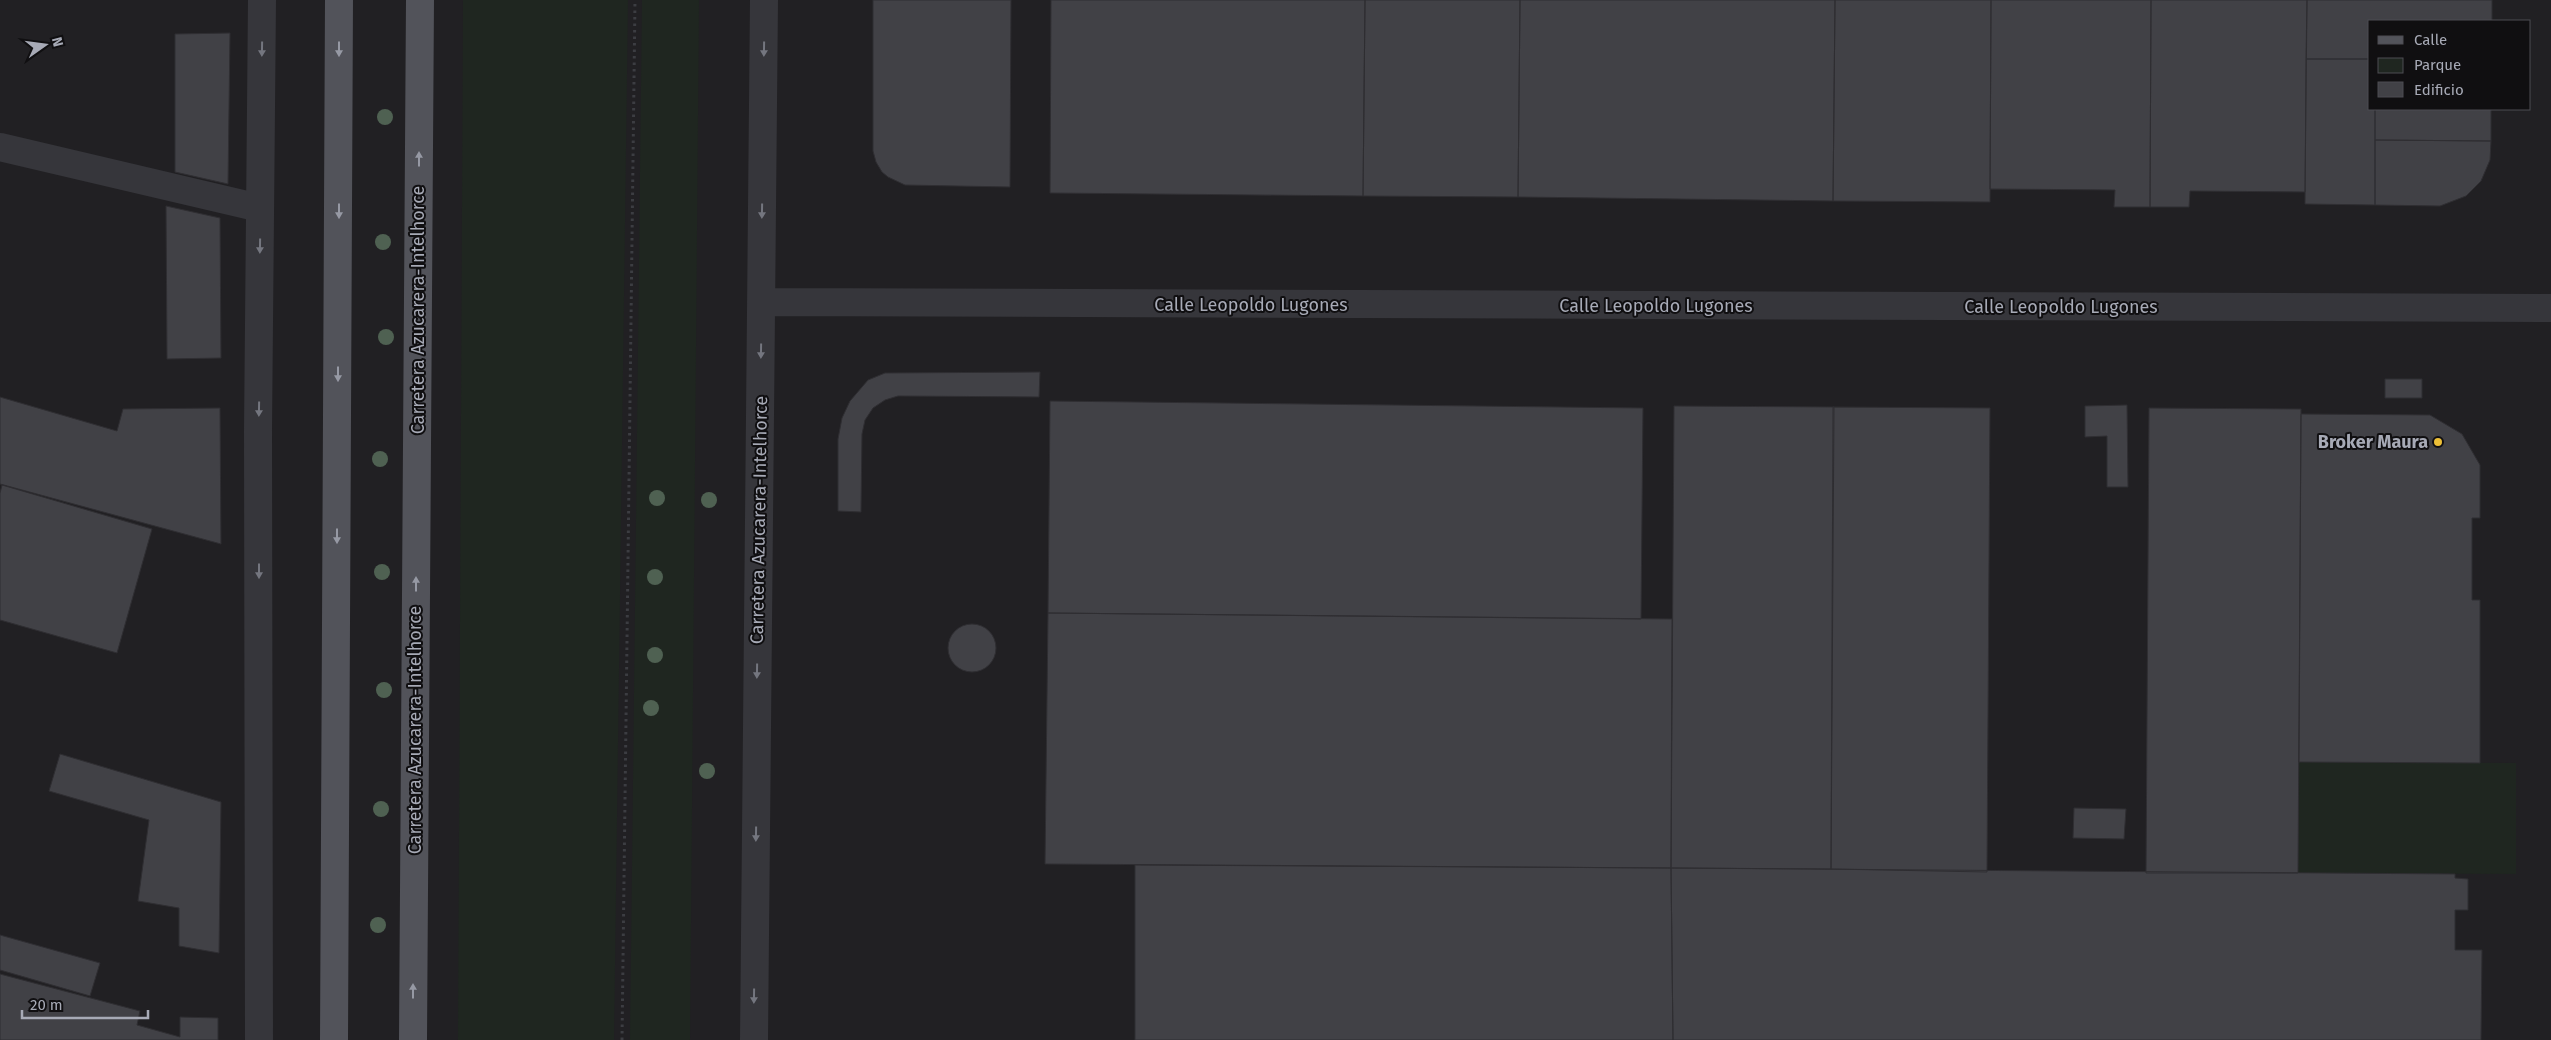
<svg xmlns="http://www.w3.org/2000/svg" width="2551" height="1040" font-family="'Fira Sans',sans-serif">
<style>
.built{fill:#212023;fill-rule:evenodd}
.green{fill:#1f2620}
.building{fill:#414146;stroke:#2f2e32}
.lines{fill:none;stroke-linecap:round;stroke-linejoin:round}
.path{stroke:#3c3d42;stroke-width:3;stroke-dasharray:2.5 4;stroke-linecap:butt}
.minor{stroke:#36363b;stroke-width:28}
.major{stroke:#52535a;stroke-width:28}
.tree{fill:#4f6152}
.oneway{fill:#74767f}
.oneway2{fill:#9699a4}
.poi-dot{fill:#ecbf37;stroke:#100f11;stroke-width:2}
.labels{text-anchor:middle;stroke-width:4;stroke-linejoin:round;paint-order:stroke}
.street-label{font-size:18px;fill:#a7aab6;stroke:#100f11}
.poi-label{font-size:18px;font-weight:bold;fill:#a7aab6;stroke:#100f11;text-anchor:end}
</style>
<rect width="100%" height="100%" fill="#151416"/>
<!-- built -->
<path class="built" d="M0 0H2551V1040H0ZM2370 21H2530V109H2370Z"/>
<!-- green -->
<path class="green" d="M463 0H628L614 1040H458Z
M642 0H699L690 1040H630Z
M2299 762 2516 763V874L2298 873Z"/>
<!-- building -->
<path class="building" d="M873 0H1011L1010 187 905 185 888 177 882 172 876 162 873 151Z
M1051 0H1365L1363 196 1050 193Z
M1365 0H1520L1518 197 1363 196Z
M1520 0H1835L1833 201 1518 197Z
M1835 0H1991L1990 202 1833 201Z
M1991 0H2151L2150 207H2114L2115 190 1990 189Z
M2151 0H2307L2305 192 2190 191 2189 207H2150Z
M2307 0H2492V21H2370V59H2306Z
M230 33 228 184 175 172V34Z
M2306 59H2370V109H2375V205L2305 204Z
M2375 109H2491V141L2375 140Z
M2375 140 2491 141 2490 160 2481 181 2466 196 2440 206 2375 205Z
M166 206 220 218 221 358 167 359Z
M1040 372 1039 397 898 396 885 400 873 408 865 420 862 434 861 512 838 511V439L842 418 850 401 868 380 885 373Z
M2385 379H2422V398H2385Z
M0 397 117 431 123 409 220 408 221 544 0 484Z
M1050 401 1643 408 1641 619 1048 613Z
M2127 405 2128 487H2107V436L2085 437V406Z
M1674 406 1834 407 1831 869 1671 868Z
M1833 407 1990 408 1987 872 1831 869Z
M2149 408 2301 409 2298 873H2146Z
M2301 414 2430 415 2462 434 2480 465V518H2472V600H2480V763L2299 762Z
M2 485 152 529 117 653 0 620V493Z
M1048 613 1672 619 1671 868 1045 864Z
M948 648a24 24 0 1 1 48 0a24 24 0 1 1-48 0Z
M60 754 221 802 219 953 179 946V908L138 901 149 820 49 791Z
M2074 808 2126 809 2124 839 2073 838Z
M1135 865 1671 868 1673 1040H1135Z
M1671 868 2455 874V878L2468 879V910H2455V950H2482L2481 1040H1673Z
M0 935 100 963 90 996 0 970Z
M0 974 140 1011 137 1025 180 1037V1017L218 1018V1040H0Z"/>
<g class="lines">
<!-- path -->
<path class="path" d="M622 1040 635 0"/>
<!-- minor -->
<path class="minor" d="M0 147 260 208
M761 302 2551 308
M259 1040 258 431 262 0
M754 1040 764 0"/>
<!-- major -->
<path class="major" d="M334 1040 339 0
M413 1040 420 0"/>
</g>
<!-- trees -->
<g class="tree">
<circle cx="385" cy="117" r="8"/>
<circle cx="383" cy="242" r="8"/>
<circle cx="386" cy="337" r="8"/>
<circle cx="380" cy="459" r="8"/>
<circle cx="657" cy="498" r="8"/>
<circle cx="709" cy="500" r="8"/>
<circle cx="382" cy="572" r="8"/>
<circle cx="655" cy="577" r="8"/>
<circle cx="655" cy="655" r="8"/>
<circle cx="384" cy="690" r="8"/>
<circle cx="651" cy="708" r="8"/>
<circle cx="707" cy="771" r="8"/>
<circle cx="381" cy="809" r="8"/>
<circle cx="378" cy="925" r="8"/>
</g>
<!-- one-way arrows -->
<defs><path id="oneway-solid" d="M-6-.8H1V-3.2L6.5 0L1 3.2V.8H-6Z" transform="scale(1.25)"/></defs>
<g class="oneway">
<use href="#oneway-solid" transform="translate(262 49) rotate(91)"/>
<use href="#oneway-solid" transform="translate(764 49) rotate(91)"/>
<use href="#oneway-solid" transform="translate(762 211) rotate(91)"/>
<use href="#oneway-solid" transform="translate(260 246) rotate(91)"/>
<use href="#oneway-solid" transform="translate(761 351) rotate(91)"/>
<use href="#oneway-solid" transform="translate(259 409) rotate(91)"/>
<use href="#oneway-solid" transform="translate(259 571) rotate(90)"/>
<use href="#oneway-solid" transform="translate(757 671) rotate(91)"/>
<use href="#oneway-solid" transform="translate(756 834) rotate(91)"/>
<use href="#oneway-solid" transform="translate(754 996) rotate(91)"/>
</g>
<g class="oneway2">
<use href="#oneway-solid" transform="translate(339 49) rotate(90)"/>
<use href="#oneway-solid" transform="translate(419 159) rotate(-90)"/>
<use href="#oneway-solid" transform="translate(339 211) rotate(90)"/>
<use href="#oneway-solid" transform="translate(338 374) rotate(90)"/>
<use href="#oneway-solid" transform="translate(337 536) rotate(90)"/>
<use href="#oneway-solid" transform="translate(416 584) rotate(-90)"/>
<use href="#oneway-solid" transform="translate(413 991) rotate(-90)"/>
</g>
<!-- markers -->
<circle class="poi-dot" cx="2438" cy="442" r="5"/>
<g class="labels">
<!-- street labels -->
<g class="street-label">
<text x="1251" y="311">Calle Leopoldo Lugones</text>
<text x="1656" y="312">Calle Leopoldo Lugones</text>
<text x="2061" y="313">Calle Leopoldo Lugones</text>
<text transform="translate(418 310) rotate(-90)" y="6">Carretera Azucarera-Intelhorce</text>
<text transform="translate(759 520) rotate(-89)" y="6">Carretera Azucarera-Intelhorce</text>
<text transform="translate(415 730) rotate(-90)" y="6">Carretera Azucarera-Intelhorce</text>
</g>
<!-- poi labels -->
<g class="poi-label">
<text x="2428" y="448">Broker Maura</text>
</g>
</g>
<!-- legend -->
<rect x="2368" y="20" width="162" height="90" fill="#100f11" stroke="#4c4d53"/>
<rect x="2378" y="36" width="25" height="8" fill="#52535a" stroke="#4c4d53"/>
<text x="2414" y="45" font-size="15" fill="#a7aab6">Calle</text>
<rect x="2378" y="58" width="25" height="15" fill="#1f2620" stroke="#4c4d53"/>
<text x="2414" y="70" font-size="15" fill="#a7aab6">Parque</text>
<rect x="2378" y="82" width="25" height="15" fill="#414146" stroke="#4c4d53"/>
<text x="2414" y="95" font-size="15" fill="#a7aab6">Edificio</text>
<!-- north arrow -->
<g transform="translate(45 45) rotate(76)" stroke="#100f11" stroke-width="4" paint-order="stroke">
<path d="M0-4L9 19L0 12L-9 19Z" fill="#a7aab6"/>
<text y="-8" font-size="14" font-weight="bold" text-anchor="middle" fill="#a7aab6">N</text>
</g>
<!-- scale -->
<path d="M22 1010v8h126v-8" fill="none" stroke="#a7aab6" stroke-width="2.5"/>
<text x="30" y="1010" font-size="15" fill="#a7aab6" stroke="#100f11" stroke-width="4" paint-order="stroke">20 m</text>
</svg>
